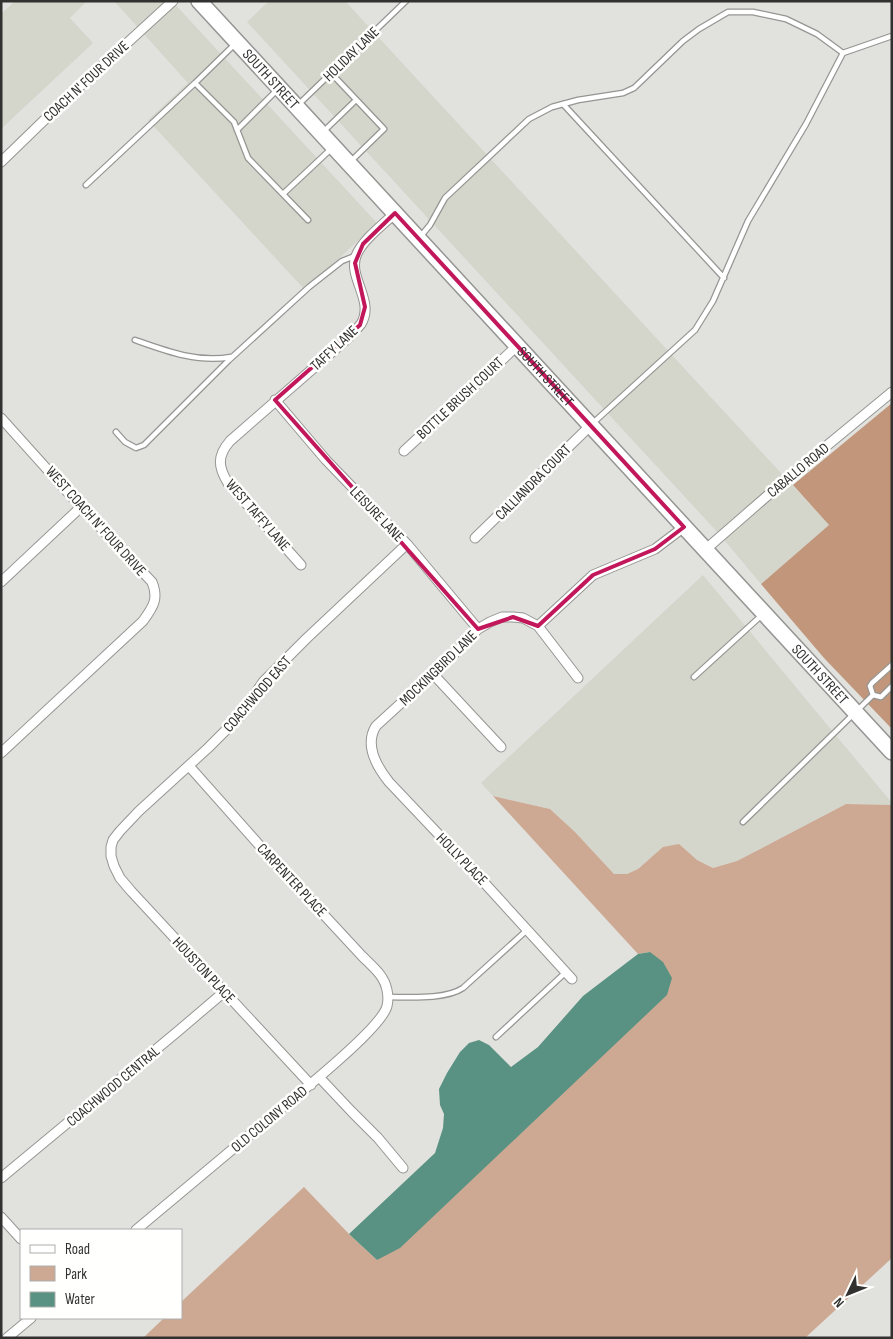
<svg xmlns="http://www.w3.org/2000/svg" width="893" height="1339" font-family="'Sofia Sans Condensed',sans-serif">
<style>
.built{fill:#d4d5cb}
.green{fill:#cda993}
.forest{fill:#c1967b}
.water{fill:#599282}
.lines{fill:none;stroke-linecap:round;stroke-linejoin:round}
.lane-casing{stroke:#959693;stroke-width:7}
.street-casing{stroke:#959693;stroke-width:11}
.primary-casing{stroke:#959693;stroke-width:18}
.lane{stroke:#fff;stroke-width:4.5}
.street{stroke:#fff;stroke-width:9}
.primary{stroke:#fff;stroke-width:15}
.marked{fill:none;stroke:#c2185b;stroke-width:4;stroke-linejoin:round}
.labels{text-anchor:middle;stroke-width:5;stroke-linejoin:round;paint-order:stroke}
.street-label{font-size:15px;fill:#313130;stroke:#fffffe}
</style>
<rect width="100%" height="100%" fill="#e1e2de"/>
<!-- built -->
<path class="built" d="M15 1H87L70 18 93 43 1 129V14Z
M114 1H172L377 223 305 290 148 120 188 83Z
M269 1H345L829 525 761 584 720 535 247 22Z
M703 575 892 803V805L846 804 737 861 713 868 697 860 678 844 648 860 638 869 627 874H614L575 832 550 809 493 796 481 783Z"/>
<!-- green -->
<path class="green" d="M493 796 550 809 575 832 614 874H627L638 869 663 847 679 844 697 860 713 868 737 861 846 804 892 805V1258L805 1338H143L164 1318H181V1302L304 1187 349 1234 377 1260 650 952 638 954Z"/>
<!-- forest -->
<path class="forest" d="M892 403V729L824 658 761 584 829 525 793 485Z"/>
<!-- water -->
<path class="water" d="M650 952 663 962 672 978 667 995 400 1248 377 1260 349 1234 435 1153 443 1128 444 1114 440 1105 439 1089 447 1073 460 1052 469 1043 479 1040 489 1045 511 1067 538 1047 583 996 638 954Z"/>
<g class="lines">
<!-- lane casing -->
<g class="lane-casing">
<path id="lane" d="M331 73 384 129 350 162
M195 83 236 43
M299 104 406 1
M563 104 724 278
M237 130 278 89
M324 131 356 100
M86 185 195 83 234 122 248 158 308 220
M283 194 332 148
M420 237 430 225 445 198 529 119 552 107 578 100 623 93 634 88 683 41 699 29 728 12H753L786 19 817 34 843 53
M135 340C166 351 197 363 231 357
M593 423 695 330 713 301 748 221 806 124 843 53 892 36
M116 432 125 442 136 448 144 445 229 360 309 287 342 261 355 256
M694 677 763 614
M873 695 870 686 872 683 892 665
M873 695 881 697 892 686
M743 822 873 695
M387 997C409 997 445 1000 463 988L527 930
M496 1037 566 972"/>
</g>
<!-- street casing -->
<g class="street-casing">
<path id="street" d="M1 162 66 99 173 1
M275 400 326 460 407 544 478 629
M1 418 81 507 152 582C159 599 153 607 143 621L1 753
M404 451 517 346
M475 538 590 426
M705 550 790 476 892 392
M301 565 228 483C218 467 217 456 230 441L348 338C352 333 357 329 361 324 375 301 348 278 356 256 362 240 383 225 395 213
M1 582 81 507
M538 626 593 575 655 549 684 527
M433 674 501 747
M572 979 479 877 389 782C377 767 364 745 376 726L447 661 478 629 490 622 502 617H513L523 618 538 626 578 678
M319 1077 352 1112 378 1138 403 1168
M311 1085 131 891 120 878 114 866 111 856V847L113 840 120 831 139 811 208 748 240 716 263 682 307 638 407 544
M1 1178 177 1032 224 992
M1 1217 21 1239
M136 1230 319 1077C334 1064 383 1023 387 1006 388 1002 388 995 387 990 384 975 372 966 362 956L261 847 189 766
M7 1338 31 1318"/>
</g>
<!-- primary casing -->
<g class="primary-casing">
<g id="primary">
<path id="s1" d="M199 1 892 752"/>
</g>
</g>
<!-- lane -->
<use href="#lane" class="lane"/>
<!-- street -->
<use href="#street" class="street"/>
<!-- primary -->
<use href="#primary" class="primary"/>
</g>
<!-- marked area -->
<path class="marked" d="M395 213 684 527 655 549 593 575 538 626 513 617 478 629 275 400 360 325 365 307 355 263 363 244Z"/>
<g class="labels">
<!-- street labels -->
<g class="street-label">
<text transform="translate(351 54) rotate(-44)" y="5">HOLIDAY LANE</text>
<text dy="5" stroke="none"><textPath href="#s1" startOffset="106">SOUTH STREET</textPath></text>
<text transform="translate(86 81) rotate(-43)" y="5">COACH N' FOUR DRIVE</text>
<text transform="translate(334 348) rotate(-43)" y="5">TAFFY LANE</text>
<text dy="5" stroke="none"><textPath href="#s1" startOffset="511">SOUTH STREET</textPath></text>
<text transform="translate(460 398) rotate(-43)" y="5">BOTTLE BRUSH COURT</text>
<text transform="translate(798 470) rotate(-40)" y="5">CABALLO ROAD</text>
<text transform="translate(533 482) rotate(-45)" y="5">CALLIANDRA COURT</text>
<text transform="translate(377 514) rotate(46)" y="5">LEISURE LANE</text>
<text transform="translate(258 515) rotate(49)" y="5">WEST TAFFY LANE</text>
<text transform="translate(96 521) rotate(48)" y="5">WEST COACH N' FOUR DRIVE</text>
<text transform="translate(438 668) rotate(-44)" y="5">MOCKINGBIRD LANE</text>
<text dy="5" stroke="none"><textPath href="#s1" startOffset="916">SOUTH STREET</textPath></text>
<text transform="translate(257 694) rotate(-49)" y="5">COACHWOOD EAST</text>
<text transform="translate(462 859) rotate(46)" y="5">HOLLY PLACE</text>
<text transform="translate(292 880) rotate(47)" y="5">CARPENTER PLACE</text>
<text transform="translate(204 970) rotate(47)" y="5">HOUSTON PLACE</text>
<text transform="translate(113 1086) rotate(-40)" y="5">COACHWOOD CENTRAL</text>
<text transform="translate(269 1119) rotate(-40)" y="5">OLD COLONY ROAD</text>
</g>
</g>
<!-- border -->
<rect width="893" height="1339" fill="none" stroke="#313130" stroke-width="5"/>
<!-- legend -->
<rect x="20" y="1229" width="162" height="90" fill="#fffffe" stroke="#adadac"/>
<rect x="30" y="1245" width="25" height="8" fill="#ffffff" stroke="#adadac"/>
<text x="65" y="1254" font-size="15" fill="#313130">Road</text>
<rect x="30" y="1266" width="25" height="15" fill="#cda993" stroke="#adadac"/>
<text x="65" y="1279" font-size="15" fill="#313130">Park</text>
<rect x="30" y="1292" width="25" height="15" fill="#599282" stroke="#adadac"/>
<text x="65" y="1304" font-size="15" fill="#313130">Water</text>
<!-- north arrow -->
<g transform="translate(848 1294) rotate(227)" stroke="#fffffe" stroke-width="4" paint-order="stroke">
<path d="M0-4L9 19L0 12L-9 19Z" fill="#313130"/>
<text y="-8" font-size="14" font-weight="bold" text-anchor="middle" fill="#313130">N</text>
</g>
</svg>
